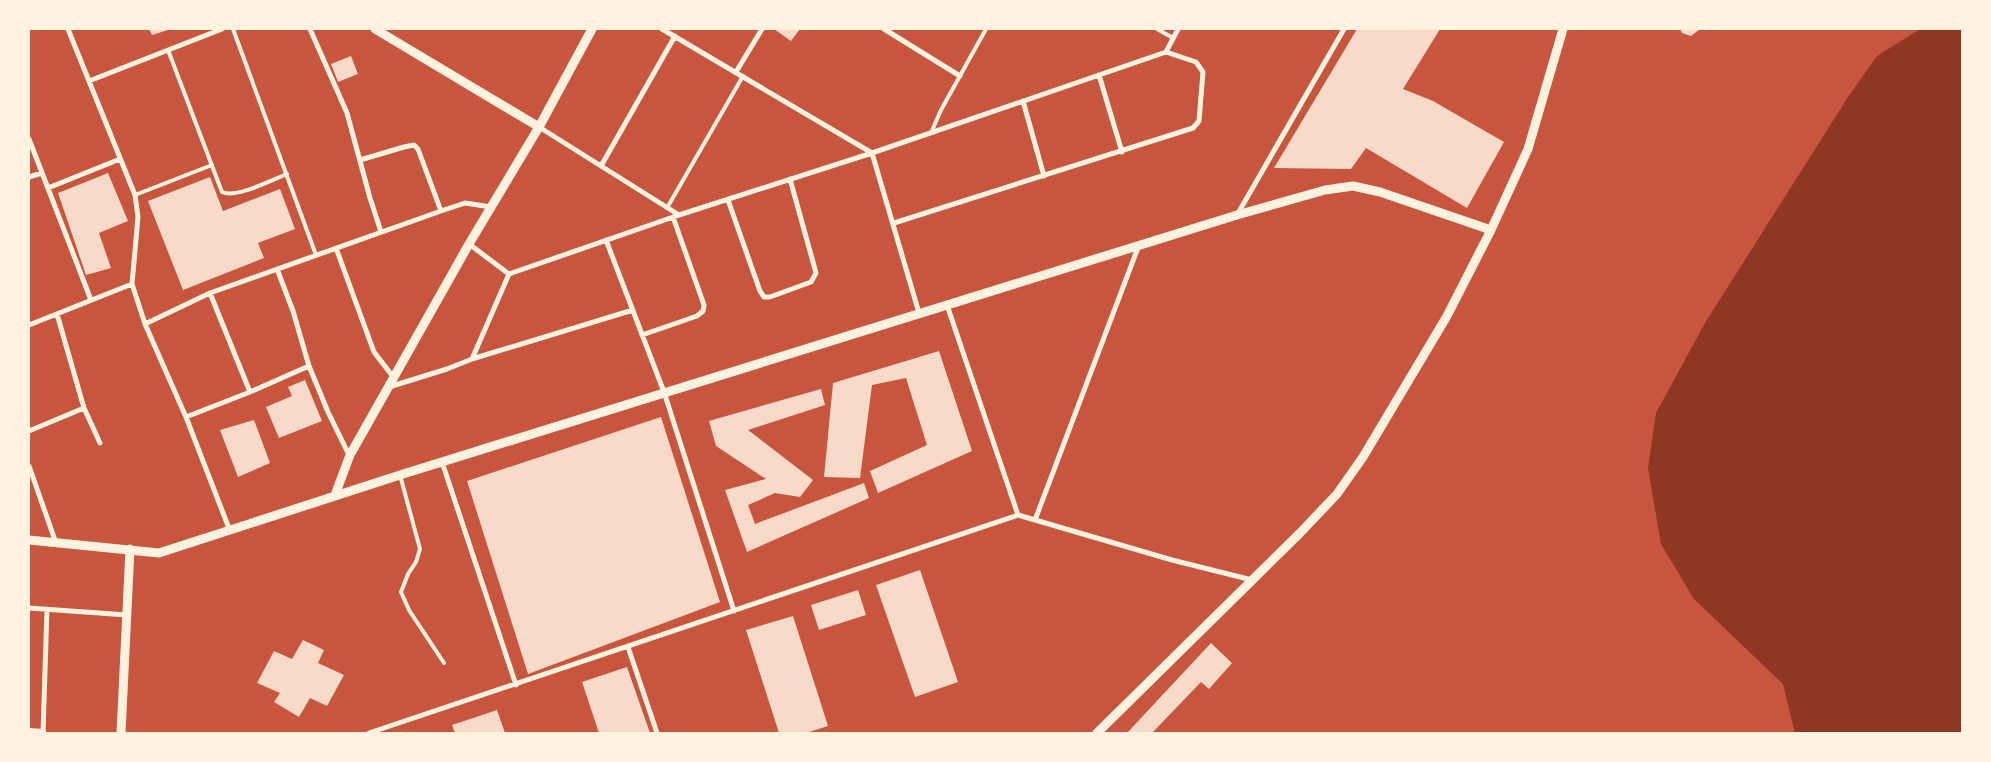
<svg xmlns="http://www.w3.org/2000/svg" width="1991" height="762" font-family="Spectral,serif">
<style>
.water{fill:#8f3625}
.building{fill:#f7dbc8}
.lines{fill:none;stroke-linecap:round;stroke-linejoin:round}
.service{stroke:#fff3e0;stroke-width:4}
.minor{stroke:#fff3e0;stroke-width:5}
.tertiary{stroke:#fff3e0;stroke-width:9}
</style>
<rect width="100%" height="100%" fill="#c8553d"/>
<!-- water -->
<path class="water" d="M1920 29H1962V733H1795L1783 684 1694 599 1661 544 1648 468 1656 413 1705 323 1848 97 1877 56Z"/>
<!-- building -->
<path class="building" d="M149 29H171L152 35Z
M774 29H800L791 41Z
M1357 29H1440L1403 89 1433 101 1504 142 1467 208 1366 148 1351 169 1274 168Z
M1680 29H1700L1691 36 1682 33Z
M351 56 358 74 338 82 331 64Z
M108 173 128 221 99 233 111 268 86 275 58 193Z
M210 177 223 211 280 189 295 229 258 243 264 258 183 290 148 201Z
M939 351 972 451 878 493 870 471 927 445 906 378 872 385 860 478 824 477 833 383Z
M305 380 322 421 279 438 266 407 292 396 288 387Z
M821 389 825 405 748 430 813 480 800 497 775 493 748 505 755 524 864 483 869 498 747 552 725 490 766 479 716 446 709 421Z
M661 417 720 602 528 674 467 481Z
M254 420 270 463 238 477 220 430Z
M920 570 958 682 915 697 876 585Z
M858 590 866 615 819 630 811 605Z
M793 616 828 726 806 733H779L746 630Z
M303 640 324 650 318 663 344 675 327 706 310 698 299 717 274 702 280 693 257 683 274 651 292 659Z
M1211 643 1232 663 1209 689 1201 682 1152 733H1127Z
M627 667 650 733H599L582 682Z
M497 710 505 733H455L452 725Z"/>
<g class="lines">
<!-- service -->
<path class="service" d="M233 29 316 255
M1157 29 1173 38
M168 50 222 192C235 199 272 180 287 174
M931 133 941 110 986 29
M135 195 212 165
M667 208 743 76
M400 475 420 549 416 562 408 574 401 592 409 610 444 663
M29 730 44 731"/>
<!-- minor -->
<path class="minor" d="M68 29 135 195 138 217 132 284 145 324 186 417 230 531
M310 29 347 113 370 198 381 232
M662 29 872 153 919 313
M884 29 960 76
M736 72 762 29
M1099 75 1122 152
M89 81 222 29
M1023 101 1044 176
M539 127 679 215
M29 139 91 300
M360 160 404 147 414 145 418 149 441 211
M601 166 675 36
M29 177 42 173
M48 188 120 159
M728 200 760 291 764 297H770L811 282 816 273 790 179
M1237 215 1344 29
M894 223 1193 128 1199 121 1203 72 1196 62 1166 52
M606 240 664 392 734 611
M469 244 509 274
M336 248 374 352 394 378
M277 269 293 311 309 366 328 412 349 455
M210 293 250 392
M947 305 1018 515 1172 560 1252 580
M57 314 84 408 100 443
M145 324 210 293 441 211 465 203 491 207
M29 325 132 284
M642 335 697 316 703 311 704 305 673 217
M472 359 633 310
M389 387 447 369 472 359 509 274 679 215 872 153 1166 52 1178 29
M186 417 250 392 309 366
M29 431 84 408
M442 462 516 685
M29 466 56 543
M1035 520 1139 245
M29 608 127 615
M628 647 657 733
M43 733 47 609
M369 733 1018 515"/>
<!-- tertiary -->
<path class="tertiary" d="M375 29 539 127
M335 495 350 455 469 244 539 127 592 29
M29 540 159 553 400 475 1237 215 1325 190 1353 186 1380 192 1491 230
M121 733 130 549
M1097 733 1300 533 1337 494 1363 457 1447 316 1491 230 1528 149 1563 29"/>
</g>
<!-- border -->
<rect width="1991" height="762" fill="none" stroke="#fff3e0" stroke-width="60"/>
</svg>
